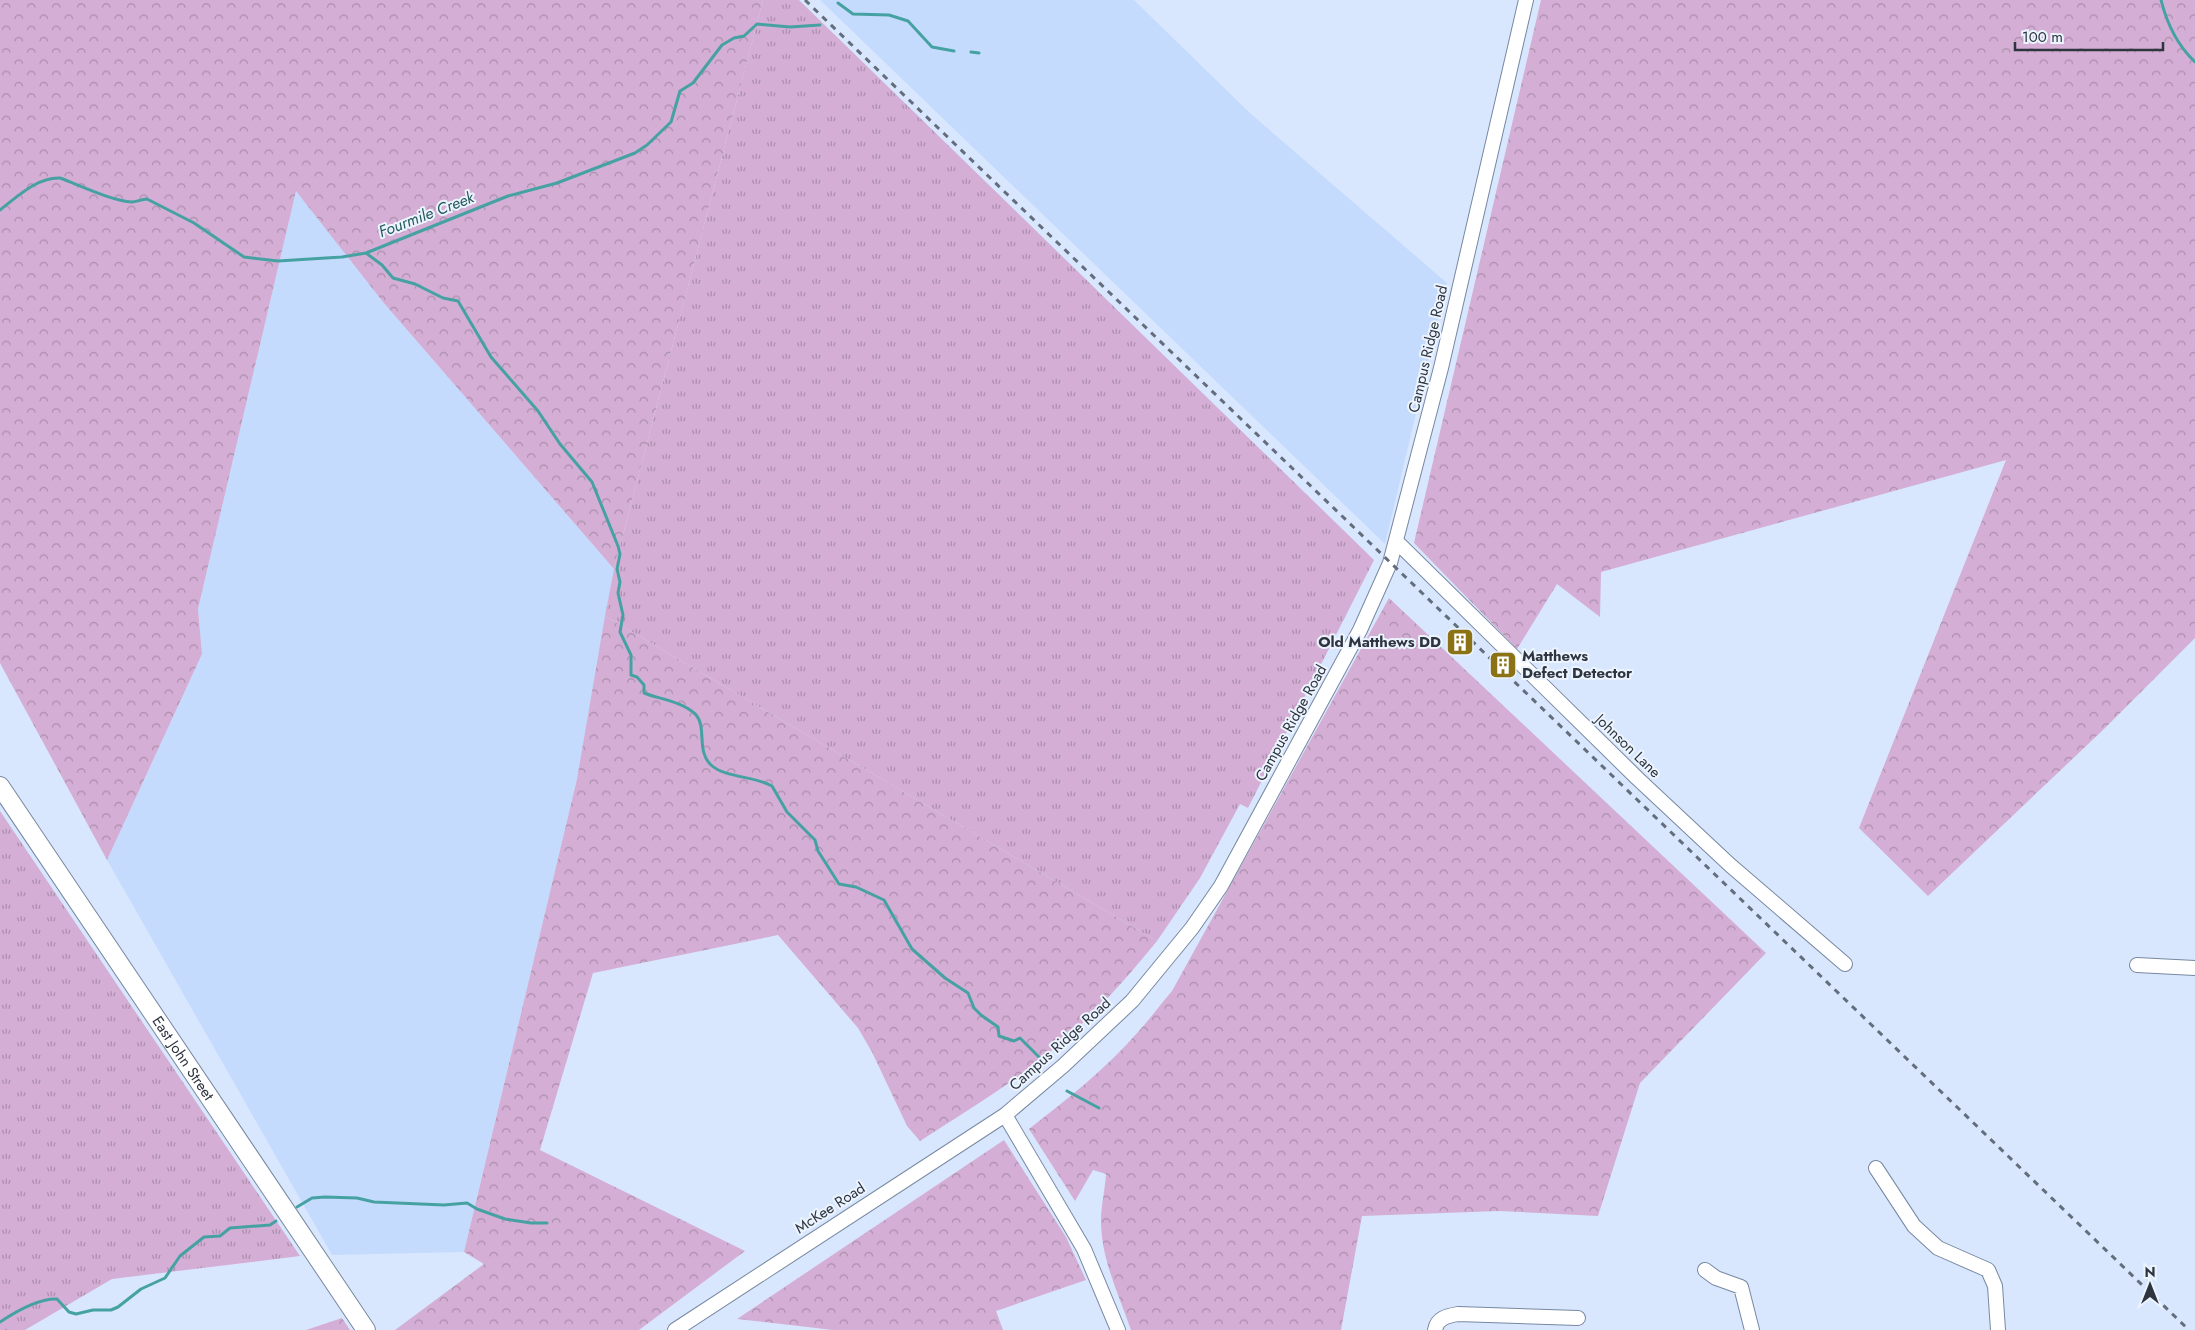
<svg xmlns="http://www.w3.org/2000/svg" width="2195" height="1330" font-family="Jost,sans-serif">
<style>
.built{fill:#c5dbfd}
.grass{fill:url(#grass-tufts)}
.forest{fill:url(#forest-crowns)}
.lines{fill:none;stroke-linecap:round;stroke-linejoin:round}
.stream{stroke:#46a2a2;stroke-width:3}
.minor-casing{stroke:#7788a1;stroke-width:16}
.major-casing{stroke:#7788a1;stroke-width:20}
.minor{stroke:#fff;stroke-width:14}
.major{stroke:#fff;stroke-width:18}
.rail{stroke:#646d7b;stroke-width:3;stroke-dasharray:6 6;stroke-linecap:butt}
.labels{text-anchor:middle;stroke-width:4;stroke-linejoin:round;paint-order:stroke}
.street-label{font-size:15px;fill:#2e353f;stroke:#ecf4ff}
.poi-label{font-size:15px;font-weight:bold;fill:#2e353f;stroke:#ecf4ff;text-anchor:end}
.water-label{font-size:16px;font-style:italic;fill:#245a58;stroke:#ecf4ff}
</style>
<defs>
<pattern id="grass-tufts" width="24" height="20" patternUnits="userSpaceOnUse" patternTransform="scale(1.25)"><rect width="24" height="20" fill="#d4aed4"/><path d="M3 7l-1-3M5 7V3M7 7l1-3M15 17l-1-3M17 17v-4M19 17l1-3" fill="none" stroke="#ac8ead"/></pattern>
<pattern id="forest-crowns" width="20" height="18" patternUnits="userSpaceOnUse" patternTransform="scale(1.25)"><rect width="20" height="18" fill="#d4aed4"/><path d="M2 6a3 3 0 1 1 6 0M12 15a3 3 0 1 1 6 0" fill="none" stroke="#ac8ead"/></pattern>
</defs>
<rect width="100%" height="100%" fill="#d8e7fe"/>
<!-- built -->
<path class="built" d="M820 0H1134L1251 114 1447 283 1385 544Z
M296 190 383 302 614 569 577 779 464 1252 332 1255 107 860 202 654 198 609Z"/>
<!-- grass -->
<path class="grass" d="M763 0H799L1374 560 1248 808 1240 804 1200 878 1157 941 605 616 614 569Z
M0 811 300 1256 112 1279 25 1330H0Z"/>
<!-- forest -->
<path class="forest" d="M0 0H763L614 569 383 302 296 191 198 609 202 654 107 860 0 663Z
M1541 0H2195V638L2104 729 1928 896 1859 828 2006 460 1601 572 1600 617 1557 584 1517 649 1414 543Z
M1389 598 1766 953 1640 1083 1598 1216 1499 1211 1362 1216 1341 1330H1131C1119 1295 1101 1259 1101 1221 1101 1206 1105 1190 1106 1174L1093 1170 1075 1201 1029 1129C1067 1099 1106 1069 1138 1032 1150 1019 1160 1005 1172 991Z
M605 616 1157 941C1129 975 1100 1009 1066 1038 1022 1078 969 1109 920 1141L907 1126 872 1052 858 1028 778 935 593 973 540 1150 745 1251 639 1330H395L484 1264 464 1252 577 779Z
M1004 1140 1066 1237 1086 1280 996 1311 1003 1330H833L737 1319Z
M342 1318 350 1330H306Z"/>
<g class="lines">
<!-- stream -->
<path class="stream" d="M2161 0C2167 24 2177 45 2195 62
M838 3 853 14 889 15 908 21 932 47 954 51
M971 52 979 53
M0 210C17 197 37 177 60 178 79 185 112 201 132 202 137 202 141 199 147 199L194 223 244 257 278 261 342 257 366 253 508 196 557 183 635 153 647 145 671 122 680 91 693 83 722 45 734 38 744 36 757 24 790 27 820 25
M366 253 382 265 393 278 415 284 443 298 458 301 491 357 538 411 560 444 592 482 618 546 620 554 617 569 620 582 618 593 623 615 620 632 631 655V675L637 677 644 685V693C659 699 684 702 696 715 707 727 696 751 711 765 725 778 755 776 772 786L787 812 815 840 818 851 839 884 856 887 884 900 912 949 945 978 968 993 974 1008 981 1015 998 1027 999 1036 1014 1041 1020 1038 1042 1060
M1067 1091 1099 1108
M297 1207 312 1198 325 1197 357 1198 374 1202 444 1205 467 1203 477 1209 505 1219 531 1223H547
M0 1322C15 1312 38 1298 57 1299L69 1312 76 1314 93 1310H111L118 1307 141 1289 165 1278 180 1256 204 1237 220 1236 230 1228 270 1225 276 1221"/>
<!-- minor casing -->
<g class="minor-casing">
<path id="minor" d="M1397 542 1637 778 1730 865 1845 964
M2137 965 2195 968
M1005 1115 1084 1249 1118 1330
M1876 1168 1914 1226 1938 1248 1988 1270 1995 1286 1998 1330
M1705 1270 1716 1278 1741 1287 1752 1330
M675 1330 1005 1115 1063 1066 1132 1001 1192 928 1221 886 1360 630 1390 563 1441 368 1526 0
M1435 1330C1437 1318 1447 1316 1458 1314L1578 1318"/>
</g>
<!-- major casing -->
<g class="major-casing">
<g id="major">
<path id="s1" d="M0 786 366 1330"/>
</g>
</g>
<!-- minor -->
<use href="#minor" class="minor"/>
<!-- major -->
<use href="#major" class="major"/>
<!-- rail -->
<path class="rail" d="M805 0 2189 1330"/>
</g>
<!-- icons -->
<defs>
<g id="building-square" transform="scale(1.4375)"><rect x="-9" y="-9" width="18" height="18" rx="4" fill="#8b7215" stroke="#ecf4ff"/><path d="M-4-6H4V6H1V3H-1V6H-4ZM-2.5-4.3h1.7v1.8h-1.7ZM.8-4.3h1.7v1.8H.8ZM-2.5-1h1.7V.8h-1.7ZM.8-1h1.7V.8H.8Z" fill="#fff"/></g>
</defs>
<g fill-rule="evenodd">
<use href="#building-square" x="1460" y="642"/>
<use href="#building-square" x="1503" y="665"/>
</g>
<g class="labels">
<!-- street labels -->
<g class="street-label">
<text transform="translate(1428 349) rotate(-77)" y="5">Campus Ridge Road</text>
<text transform="translate(1291 723) rotate(-61)" y="5">Campus Ridge Road</text>
<text transform="translate(1628 746) rotate(44)" y="5">Johnson Lane</text>
<text transform="translate(1060 1044) rotate(-42)" y="5">Campus Ridge Road</text>
<text dy="5" stroke="none"><textPath href="#s1" startOffset="328">East John Street</textPath></text>
<text transform="translate(830 1208) rotate(-33)" y="5">McKee Road</text>
</g>
<!-- poi labels -->
<g class="poi-label">
<text x="1441" y="647">Old Matthews DD</text>
<text x="1522" y="661" text-anchor="start">Matthews<tspan x="1522" dy="17">Defect Detector</tspan></text>
</g>
<!-- water labels -->
<g class="water-label">
<text transform="translate(426 214) rotate(-21)" y="6">Fourmile Creek</text>
</g>
</g>
<!-- north arrow -->
<g transform="translate(2150 1285)" stroke="#ecf4ff" stroke-width="4" paint-order="stroke">
<path d="M0-4L9 19L0 12L-9 19Z" fill="#2e353f"/>
<text y="-8" font-size="14" font-weight="bold" text-anchor="middle" fill="#2e353f">N</text>
</g>
<!-- scale -->
<path d="M2015 42v8h148v-8" fill="none" stroke="#2e353f" stroke-width="2.5"/>
<text x="2022" y="42" font-size="15" fill="#2e353f" stroke="#ecf4ff" stroke-width="4" paint-order="stroke">100 m</text>
</svg>
